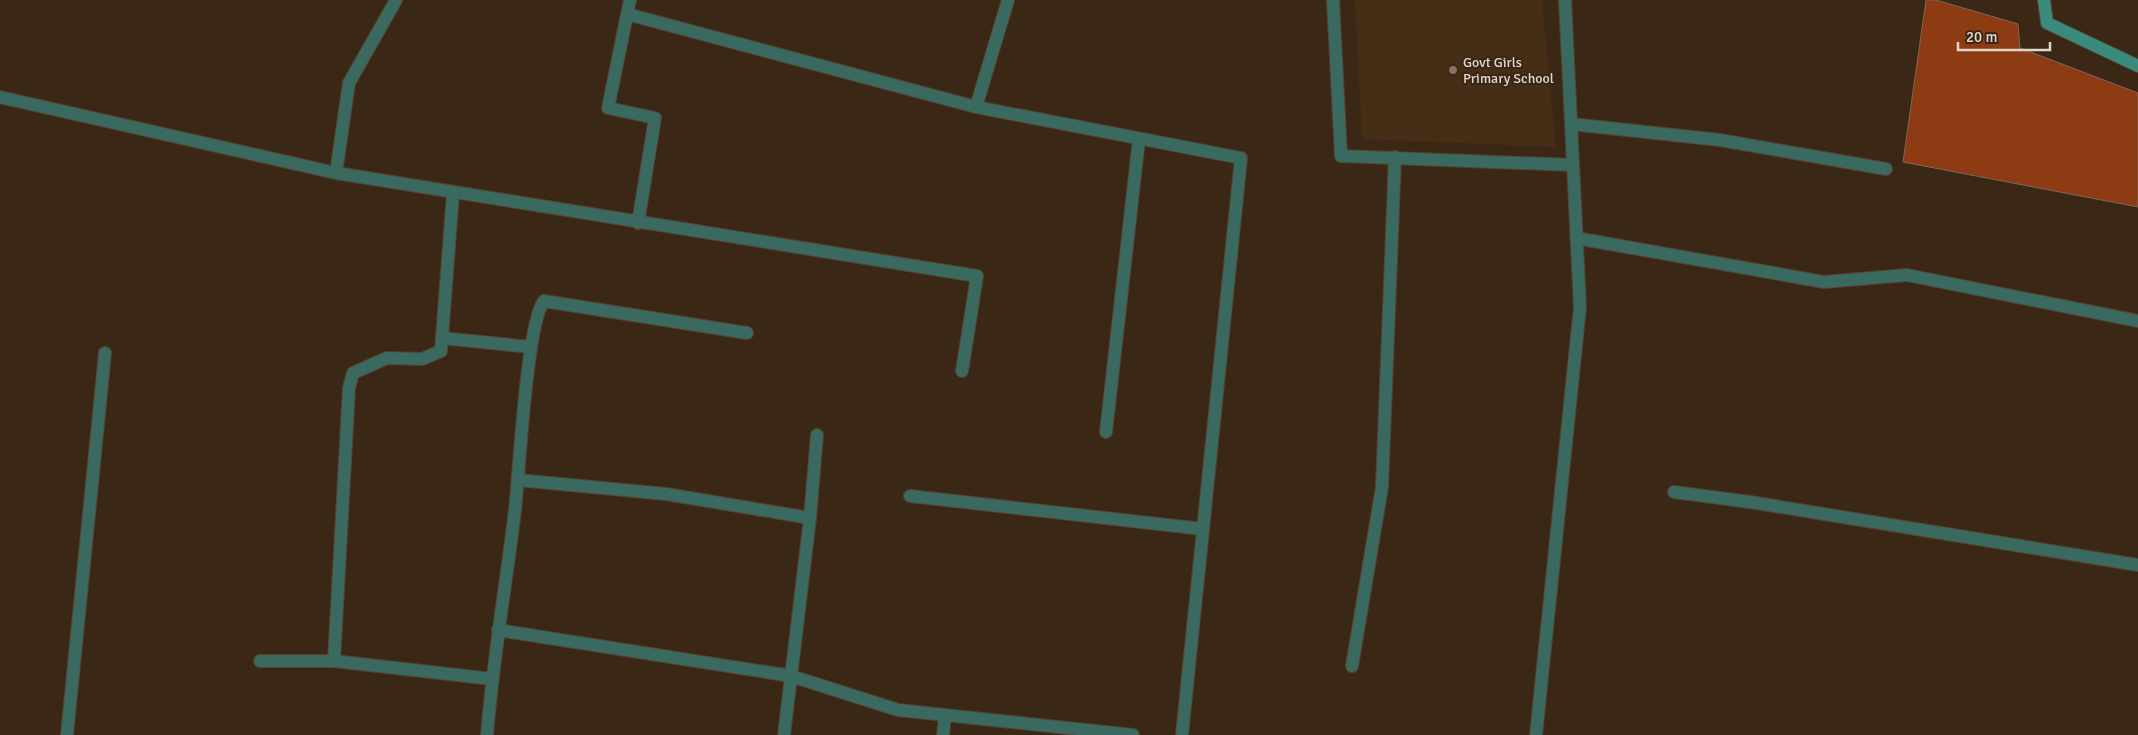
<svg xmlns="http://www.w3.org/2000/svg" width="2138" height="735" font-family="Signika,sans-serif">
<style>
.built{fill:#462d16}
.building{fill:#8c3b12;stroke:#82665a}
.lines{fill:none;stroke-linecap:round;stroke-linejoin:round}
.lane-casing{stroke:#554332;stroke-width:14}
.street-casing{stroke:#554332;stroke-width:14}
.secondary-casing{stroke:#554332;stroke-width:14}
.lane{stroke:#39695f;stroke-width:12}
.street{stroke:#39695f;stroke-width:12}
.secondary{stroke:#3a8b7b;stroke-width:12}
.education-dot{fill:#8d6e63;stroke:#3a2715;stroke-width:2}
.labels{text-anchor:middle;stroke-width:4;stroke-linejoin:round;paint-order:stroke}
.poi-label{font-size:14px;fill:#e3d6cb;stroke:#3a2715;text-anchor:start}
</style>
<rect width="100%" height="100%" fill="#3a2715"/>
<!-- built -->
<path class="built" d="M1355 0H1542L1556 147 1362 139Z"/>
<!-- building -->
<path class="building" d="M1926 0H1936L2018 24 2020 48 2138 93V207L1903 162Z"/>
<g class="lines">
<!-- lane casing -->
<g class="lane-casing">
<path id="lane" d="M1333 0 1341 156 1573 165
M627 14 976 107 1241 158 1182 735
M976 107 1008 0
M1571 124 1720 140 1886 169
M336 173 349 83 396 0
M962 371 977 276
M1106 432 1139 139
M1674 492 1750 502 2138 565
M910 496 1203 529
M1352 666 1382 487 1395 157
M67 735 105 353"/>
</g>
<!-- street casing -->
<g class="street-casing">
<path id="street" d="M630 0 608 108 655 118 638 223
M0 97 336 173 977 276
M1576 238 1824 282 1907 275 2138 321
M442 338 531 347
M518 480 666 494 810 518
M498 630 791 676 898 710 1133 735
M260 661H334L492 679
M334 661 349 388 353 373 387 358 422 359 441 351 453 193
M487 735C493 659 506 585 515 510 519 474 527 321 544 301L747 333
M784 735 810 518 817 435
M943 735 945 715
M1536 735 1580 307 1565 0"/>
</g>
<!-- secondary casing -->
<g class="secondary-casing">
<path id="secondary" d="M2044 0 2047 23 2138 66"/>
</g>
<!-- lane -->
<use href="#lane" class="lane"/>
<!-- street -->
<use href="#street" class="street"/>
<!-- secondary -->
<use href="#secondary" class="secondary"/>
</g>
<!-- markers -->
<circle class="education-dot" cx="1453" cy="70" r="5"/>
<g class="labels">
<!-- poi labels -->
<g class="poi-label">
<text x="1463" y="67">Govt Girls<tspan x="1463" dy="16">Primary School</tspan></text>
</g>
</g>
<!-- scale -->
<path d="M1958 42v8h92v-8" fill="none" stroke="#e3d6cb" stroke-width="2.5"/>
<text x="1966" y="42" font-size="15" fill="#e3d6cb" stroke="#3a2715" stroke-width="4" paint-order="stroke">20 m</text>
</svg>
